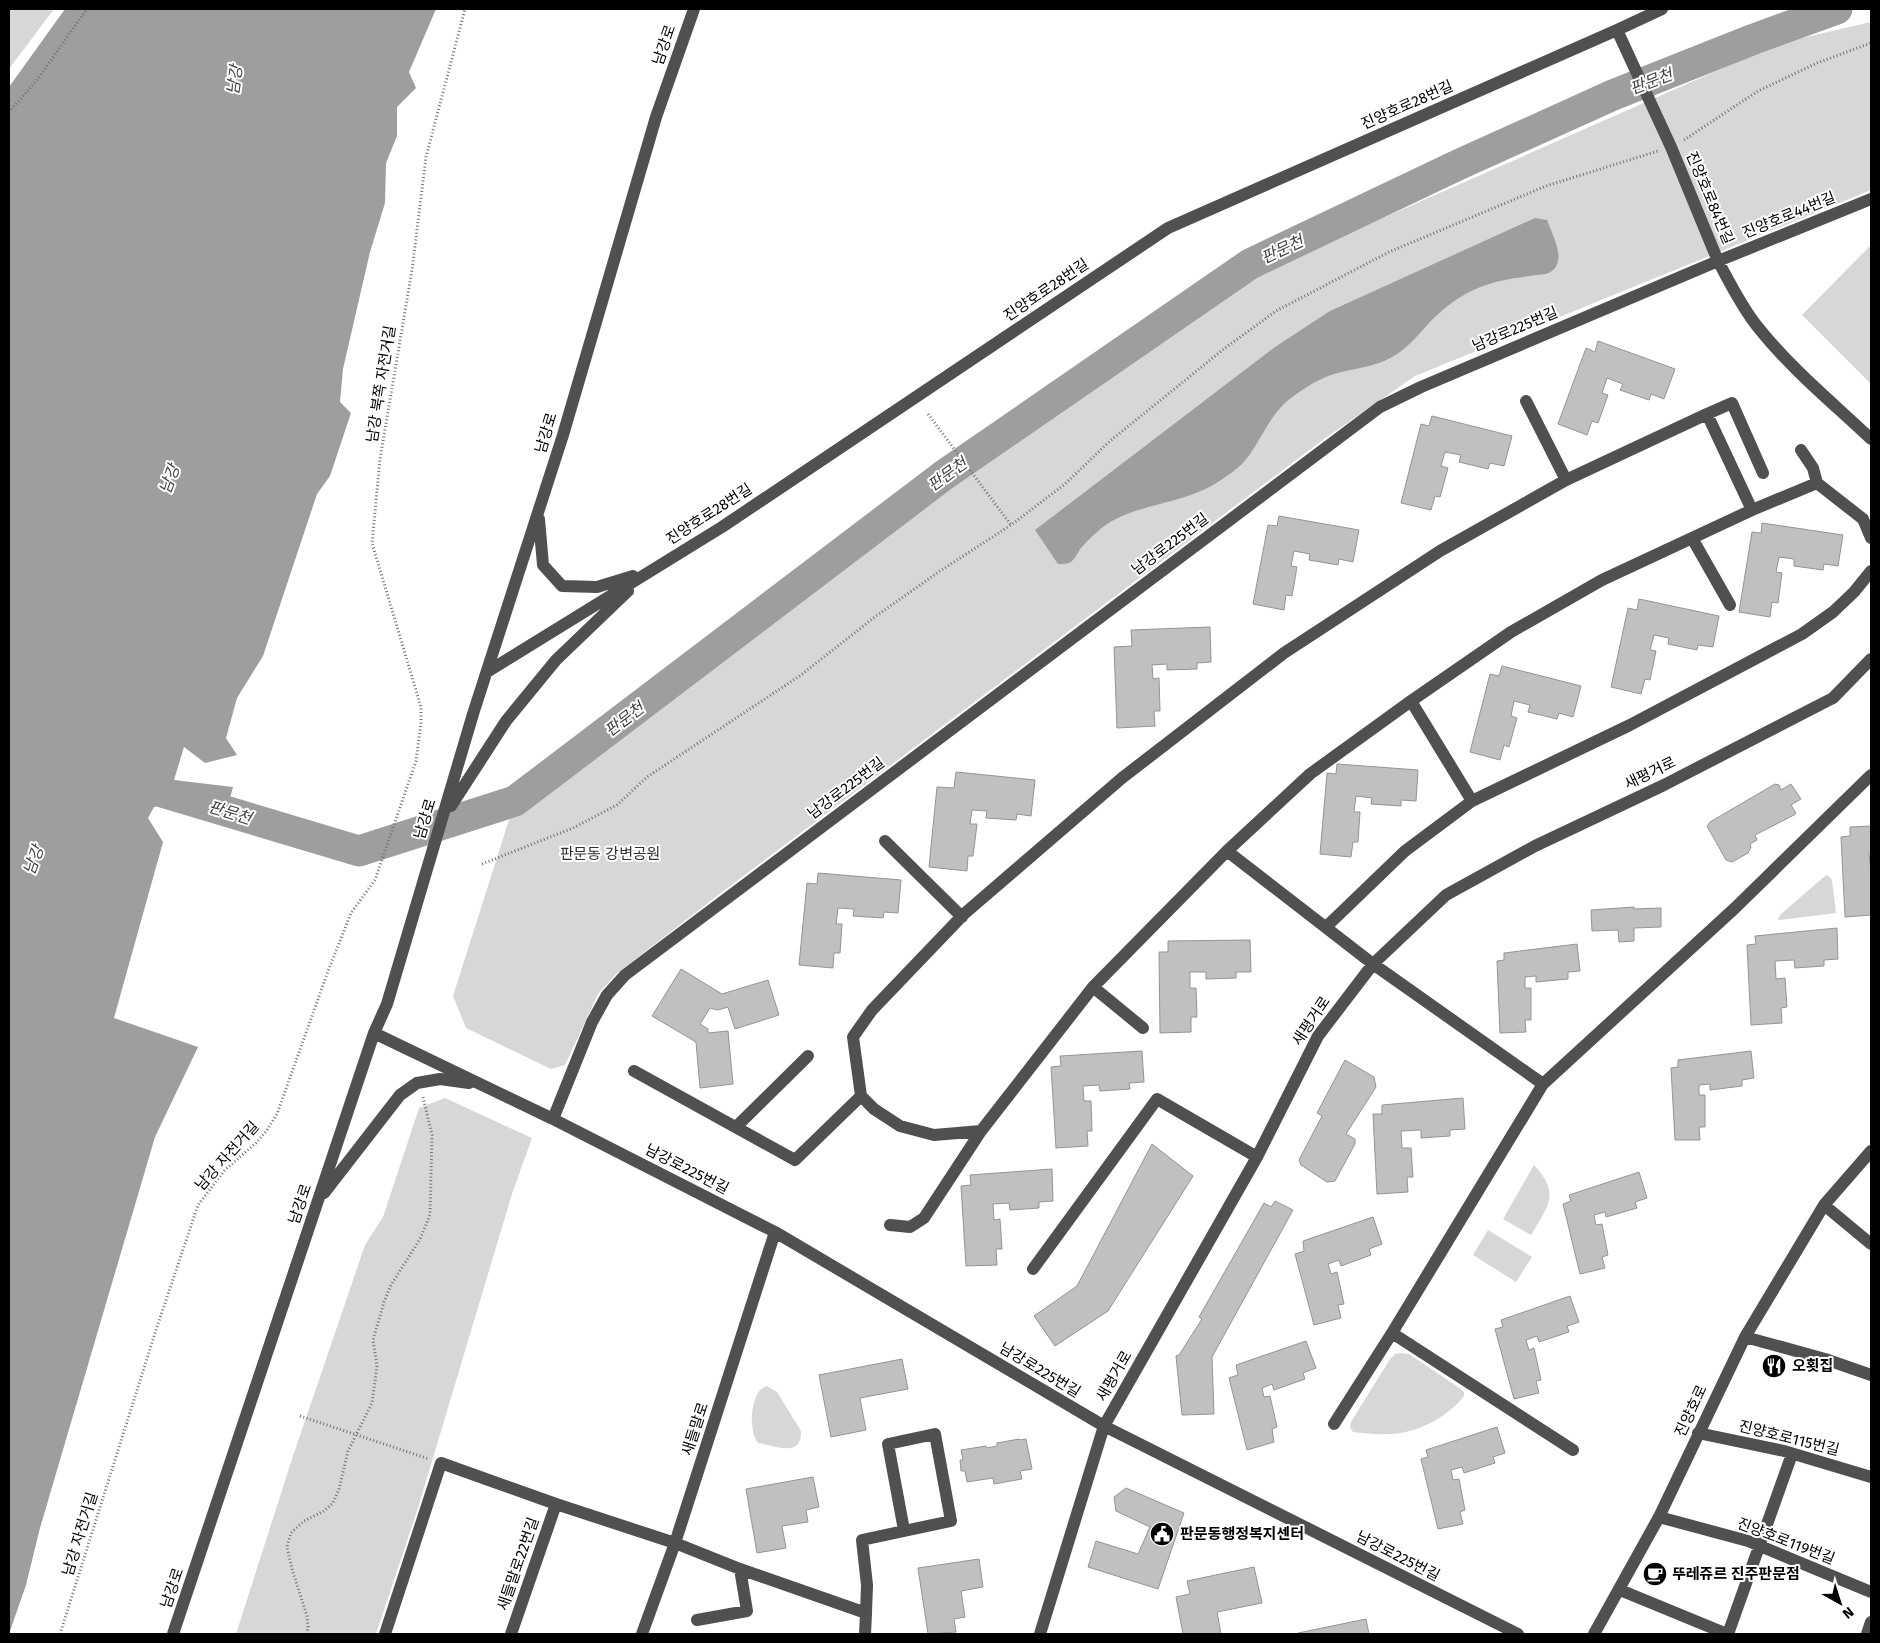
<svg xmlns="http://www.w3.org/2000/svg" width="1880" height="1643" font-family="'Fira Sans','Noto Sans KR',sans-serif">
<style>
.green{fill:#d7d7d7}
.water{fill:#9e9e9e}
.lines{fill:none;stroke-linecap:round;stroke-linejoin:round}
.river{stroke:#9e9e9e;stroke-width:31}
.building{fill:#c0c0c0;stroke:#949494}
.path{stroke:#727272;stroke-width:3;stroke-dasharray:1 2.5;stroke-linecap:butt}
.minor{stroke:#505050;stroke-width:12}
.labels{text-anchor:middle;stroke-width:4;stroke-linejoin:round;paint-order:stroke}
.street-label{font-size:15px;fill:#000;stroke:#fff}
.park-label{font-size:15px;fill:#2e2e2e;stroke:#fff}
.poi-label{font-size:15px;font-weight:bold;fill:#000;stroke:#fff;text-anchor:start}
.water-label{font-size:16px;font-style:italic;fill:#3f3f3f;stroke:#fff}
</style>
<rect width="100%" height="100%" fill="#fff"/>
<!-- green -->
<path class="green" d="M9 9H54L9 69Z
M1871 22V190L1415 376 1324 439 726 889 616 974 598 994 565 1065 551 1069 466 1028 453 996 515 801 1199 299 1780 43Z
M1871 245V384L1802 315Z
M1826 875 1830 877 1832 880 1836 913 1780 920 1778 919 1781 914Z
M445 1098 532 1138 512 1194 418 1508 376 1634H236L292 1459 365 1245 383 1217 419 1108Z
M1534 1165C1561 1194 1548 1206 1531 1235L1503 1219Z
M1488 1230 1532 1257 1516 1282 1473 1255Z
M1401 1353 1409 1354 1461 1389 1464 1392V1396C1448 1417 1416 1434 1389 1434 1377 1435 1365 1433 1353 1432L1350 1427 1351 1422 1390 1359 1395 1354Z
M767 1386 777 1392 801 1431C802 1458 776 1446 758 1443 749 1432 750 1402 760 1390 762 1388 765 1387 767 1386Z"/>
<!-- water -->
<path class="water" d="M65 9H436L409 72 416 88 397 107V136L386 163 385 203 370 252 343 369 340 402 351 413 330 476 317 494 263 656 237 698 226 738 237 755 205 763 184 747 174 780 233 787 227 809 195 796 154 807 148 818 163 842 114 1018 198 1047 155 1137 40 1528 26 1585 9 1634V87Z
M1535 218 1547 220C1553 237 1570 265 1546 274 1501 279 1471 283 1436 316 1421 330 1411 347 1392 357 1373 368 1352 368 1331 375 1316 380 1298 392 1286 402 1267 419 1259 446 1242 464 1236 470 1228 475 1221 480 1188 503 1147 502 1112 521 1100 528 1090 538 1081 548 1078 552 1076 557 1072 561 1069 564 1063 564 1058 564L1035 530 1275 347 1330 311Z"/>
<g class="lines">
<!-- river -->
<path class="river" d="M145 787 359 851 515 801 944 475 1250 264 1460 164 1613 95 1754 39 1837 9"/>
</g>
<!-- building -->
<path class="building" d="M1598 341 1675 369 1664 399 1651 394 1649 400 1620 390 1623 384 1607 378 1602 393 1608 395 1598 423 1592 421 1587 435 1558 424 1586 348 1595 352Z
M1432 416 1512 436 1504 466 1490 463 1488 469 1459 462 1461 455 1445 452 1441 466 1448 468 1440 497 1435 496 1431 510 1401 503 1421 424 1429 426Z
M1279 516 1359 530 1353 562 1339 559 1338 565 1309 560 1310 554 1294 551 1291 566 1297 567 1292 596 1286 595 1284 610 1253 604 1268 525 1277 526Z
M1762 523 1843 535 1838 566 1824 564 1823 570 1794 566V559L1779 557 1776 572 1782 573 1778 603 1772 602 1770 617 1739 612 1752 532 1761 533Z
M1639 599 1719 616 1713 647 1698 645 1697 650 1668 644 1669 638 1654 635 1650 650 1656 651 1650 680 1645 679 1641 694 1611 687 1628 608 1637 610Z
M1210 627 1211 662 1197 663V669L1167 670V664L1152 665 1153 679 1159 678 1160 711H1154L1155 726 1117 728 1114 647 1132 646 1131 630Z
M1502 666 1581 686 1573 717 1559 713 1557 719 1528 712 1530 705 1514 701 1511 716 1517 718 1509 747 1504 745 1500 760 1470 752 1490 674 1499 676Z
M1337 764 1418 770 1416 801 1401 800V806L1371 804 1372 798 1356 796 1354 812H1360L1358 842H1353L1351 857 1320 854 1327 773 1336 774Z
M956 772 1035 780 1031 816 1017 814 1016 820 986 818 987 811 972 810 970 824H977L973 856H968L967 871 929 867 937 787 954 788Z
M1775 784 1779 785 1781 790 1791 784 1801 799 1791 805 1796 813 1794 815 1755 835 1757 840 1750 844 1751 847 1748 853 1732 862 1726 860 1707 826 1710 822Z
M1871 826V853H1869L1871 871V915L1845 917 1841 837 1850 836V827Z
M818 873 901 880 898 913 884 912 883 918 853 916 854 909 838 908 836 924H842L840 953H834L833 968 799 965 807 883 817 884Z
M1634 907V909L1661 908V927L1634 928V941L1619 942 1618 930 1592 931 1591 910Z
M1837 928 1838 959 1824 960V966L1795 968 1794 960 1775 961 1776 979 1785 978 1787 1007 1781 1008 1782 1023 1751 1025 1747 945 1756 944 1755 936Z
M1250 940 1251 972H1236V978L1206 979V972H1190V988H1196L1197 1017H1191V1032L1160 1033 1159 952H1168V941Z
M1577 944 1580 971 1568 972V979L1536 982V976L1525 977V988H1531V1020H1525L1526 1032 1500 1033 1497 961 1504 960V953Z
M681 969 722 994 768 980 779 1015 735 1029 728 1007 718 1010 710 1008 700 1024 708 1029V1033L728 1031 733 1084 700 1088 696 1042 652 1016Z
M1142 1051 1144 1082 1129 1083 1130 1089 1100 1091 1099 1085 1083 1086 1084 1101H1091L1092 1131H1087L1088 1146 1056 1148 1051 1067 1061 1066 1060 1056Z
M1751 1051 1754 1078 1742 1080V1086L1710 1090V1084L1699 1085V1095H1705V1127H1699L1700 1140H1675L1671 1068 1678 1067V1060Z
M1345 1060 1374 1077 1376 1087 1346 1134 1355 1139V1144L1335 1181 1327 1182 1301 1165 1299 1160 1322 1116 1317 1113Z
M1463 1098 1465 1129 1450 1130V1136L1421 1138V1130L1401 1131 1402 1148H1411L1413 1177H1407L1408 1192 1377 1194 1373 1114H1382V1105Z
M1152 1144 1193 1176 1108 1311 1055 1346 1034 1316 1077 1286Z
M1052 1169 1053 1201 1039 1202V1208L1010 1210 1009 1203 993 1204 994 1220 1000 1219 1002 1249H996L997 1265 966 1266 961 1186 971 1185 970 1175Z
M1639 1172 1647 1198 1635 1202 1637 1208 1606 1217 1605 1212 1594 1215 1596 1225 1602 1224 1608 1255 1602 1257 1605 1268 1580 1274 1563 1204 1571 1201 1569 1195Z
M1275 1201 1293 1210 1212 1357 1214 1414 1182 1415 1176 1356 1179 1355 1202 1319 1199 1317 1264 1203 1271 1207Z
M1373 1217 1382 1244 1369 1249 1371 1255 1341 1266 1339 1260 1328 1264 1331 1274 1337 1272 1344 1304 1338 1305 1341 1318 1314 1325 1295 1254 1304 1251 1303 1241Z
M1570 1296 1579 1322 1567 1326 1569 1332 1539 1342 1537 1336 1526 1340 1529 1350 1534 1348 1541 1380 1536 1381 1539 1393 1514 1399 1495 1329 1503 1327 1501 1320Z
M1306 1341 1316 1368 1303 1373 1305 1379 1274 1390 1272 1384 1262 1388 1264 1397 1270 1396 1277 1427 1272 1429 1274 1442 1247 1450 1229 1378 1238 1375 1236 1365Z
M902 1359 908 1389 860 1398 866 1430 831 1437 819 1375Z
M1497 1427 1505 1453 1493 1457 1495 1463 1464 1473 1462 1467 1451 1470 1453 1480 1459 1479 1465 1510 1460 1512 1463 1524 1438 1529 1421 1459 1428 1457 1426 1450Z
M1019 1439 1020 1440 1026 1439 1032 1469 1020 1471 1022 1479 994 1484 993 1478 967 1482 965 1471H961L960 1460H963L961 1450 986 1446 987 1448 997 1446V1443Z
M813 1477 819 1507 806 1510 808 1522 782 1526 786 1548 757 1553 746 1489Z
M1126 1488 1184 1513 1158 1589 1088 1567 1096 1541 1138 1554 1150 1527 1116 1511 1114 1497Z
M979 1559 983 1587 961 1591 965 1617 954 1619 956 1632 928 1634 918 1568Z
M1254 1567 1262 1603 1217 1612 1221 1634H1183L1176 1597 1190 1594 1187 1581Z
M1366 1619 1369 1634H1299L1298 1633Z"/>
<g class="lines">
<!-- path -->
<path class="path" d="M9 112 37 80 87 9
M1684 140 1758 91 1817 63 1871 43
M928 414 1011 525
M482 864 573 828 617 805 647 777 801 675 876 616 940 571 1011 525 1065 484 1110 441 1225 348 1276 311 1389 252 1546 186 1658 151
M300 1416 429 1459
M60 1634 156 1330 198 1205 225 1170 256 1143 267 1130 277 1114 327 974 351 913 375 880 416 761 421 723V707L372 543 380 459 412 270 426 157 465 9
M307 1634 308 1627 307 1616 292 1569 287 1547 291 1533 304 1521 324 1511 333 1503 339 1489 348 1451 372 1403 377 1366 373 1340 384 1302 391 1285 420 1239 430 1215 432 1135 423 1097"/>
<!-- minor -->
<path class="minor" d="M1617 30 1671 147 1718 261 1871 199
M1526 401 1566 480
M1707 414 1752 510 1602 580 1511 632 1411 701 1310 774 1227 851 1093 987 981 1131 934 1135 900 1126 874 1109 861 1096 853 1037 872 1010 964 914 1122 778 1284 653 1440 551 1566 480Z
M1707 414 1732 403 1763 473
M1817 483 1863 519 1871 538
M1752 510 1817 483 1813 468 1801 450
M539 519 543 565 562 586 597 587 633 576
M1692 538 1730 605
M487 672 722 527 1168 228 1617 30 1662 9
M1411 701 1472 801
M451 806 506 721 556 660 628 591
M885 841 962 917
M1227 851 1373 964 1543 1084 1392 1333 1334 1424
M1326 927 1405 851 1472 801 1630 725 1802 634 1833 612 1854 592 1871 571
M1093 987 1143 1028
M374 1033 553 1119 775 1232 1104 1426 1518 1634
M634 1071 795 1160 861 1096
M1543 1084 1735 908 1871 775
M553 1119 592 1022 607 995 625 975 1380 407 1421 387 1718 261C1730 283 1741 306 1757 326 1790 368 1833 403 1871 439
M736 1127 808 1056
M324 1193 400 1095 417 1083 440 1079 469 1083
M1824 1205 1871 1244
M890 1225 910 1227 924 1218 981 1131
M1033 1269 1157 1099 1257 1157
M1392 1333 1573 1450
M1745 1337 1825 1359 1871 1375
M1698 1433 1784 1451 1871 1477
M1659 1517 1748 1541 1871 1592
M1620 1590 1727 1634
M866 1613 867 1585 862 1540 951 1521 935 1434 888 1444 904 1530
M697 1620 747 1611 740 1569
M173 1634 374 1033 387 1004 473 714 563 435 656 117 694 9
M385 1634 441 1463 556 1504 675 1543 740 1569 866 1613 865 1634
M511 1634 556 1504
M642 1634 675 1543 775 1232
M1040 1634 1104 1426 1257 1157 1318 1036 1373 964 1446 895 1535 846 1664 785 1833 698 1871 659
M1594 1634 1659 1517 1745 1337 1824 1205 1871 1151
M1728 1634 1792 1454
M1867 1634 1871 1622"/>
</g>
<!-- icons -->
<defs>
<g id="restaurant-disc" transform="scale(1.25)"><circle r="9.5" fill="#000" stroke="#fff"/><path d="M-5-6h1v4h1v-4h1v4h1v-4h1v5L-1.5 .5V6h-2V.5L-5-1ZM5-6V6H3V1.5H1.5Q1.5-4 5-6Z" fill="#fff"/></g>
<g id="civic-disc" transform="scale(1.25)"><circle r="9.5" fill="#000" stroke="#fff"/><path d="M-.6-6.5H3V-4.5H.6V-3L4-1V1h2V6H-6V1h2V-1L-.6-3ZM-1.2 2.5V6h2.4V2.5Z" fill="#fff"/></g>
<g id="cafe-disc" transform="scale(1.25)"><circle r="9.5" fill="#000" stroke="#fff"/><path d="M-5.5-4.5H6V0H3Q3 3.5 0 3.5H-2.5Q-5.5 3.5-5.5 0ZM3-3.2v2h1.7v-2ZM-6 4.5H4V6H-6Z" fill="#fff"/></g>
</defs>
<g fill-rule="evenodd">
<use href="#restaurant-disc" x="1774" y="1366"/>
<use href="#civic-disc" x="1162" y="1534"/>
<use href="#cafe-disc" x="1655" y="1574"/>
</g>
<g class="labels">
<!-- street labels -->
<g class="street-label">
<text transform="translate(664 45) rotate(-71)" y="5">남강로</text>
<text transform="translate(1407 105) rotate(-24)" y="5">진양호로28번길</text>
<text transform="translate(1710 198) rotate(67)" y="5">진양호로84번길</text>
<text transform="translate(1789 215) rotate(-22)" y="5">진양호로44번길</text>
<text transform="translate(1046 290) rotate(-34)" y="5">진양호로28번길</text>
<text transform="translate(1515 329) rotate(-23)" y="5">남강로225번길</text>
<text transform="translate(381 384) rotate(-81)" y="5">남강 북쪽 자전거길</text>
<text transform="translate(546 433) rotate(-73)" y="5">남강로</text>
<text transform="translate(709 514) rotate(-33)" y="5">진양호로28번길</text>
<text transform="translate(1170 544) rotate(-37)" y="5">남강로225번길</text>
<text transform="translate(1650 773) rotate(-26)" y="5">새평거로</text>
<text transform="translate(846 788) rotate(-37)" y="5">남강로225번길</text>
<text transform="translate(425 819) rotate(-73)" y="5">남강로</text>
<text transform="translate(1311 1021) rotate(-56)" y="5">새평거로</text>
<text transform="translate(227 1156) rotate(-48)" y="5">남강 자전거길</text>
<text transform="translate(687 1169) rotate(27)" y="5">남강로225번길</text>
<text transform="translate(300 1204) rotate(-71)" y="5">남강로</text>
<text transform="translate(1040 1370) rotate(31)" y="5">남강로225번길</text>
<text transform="translate(1114 1376) rotate(-60)" y="5">새평거로</text>
<text transform="translate(1691 1411) rotate(-65)" y="5">진양호로</text>
<text transform="translate(695 1429) rotate(-72)" y="5">새들말로</text>
<text transform="translate(1789 1438) rotate(14)" y="5">진양호로115번길</text>
<text transform="translate(80 1534) rotate(-73)" y="5">남강 자전거길</text>
<text transform="translate(1786 1541) rotate(21)" y="5">진양호로119번길</text>
<text transform="translate(1398 1556) rotate(27)" y="5">남강로225번길</text>
<text transform="translate(518 1564) rotate(-71)" y="5">새들말로22번길</text>
<text transform="translate(172 1588) rotate(-71)" y="5">남강로</text>
</g>
<!-- park labels -->
<g class="park-label">
<text x="610" y="859">판문동 강변공원</text>
</g>
<!-- poi labels -->
<g class="poi-label">
<text x="1792" y="1371">오횟집</text>
<text x="1180" y="1539">판문동행정복지센터</text>
<text x="1672" y="1579">뚜레쥬르 진주판문점</text>
</g>
<!-- water labels -->
<g class="water-label">
<text transform="translate(234 80) rotate(-82)" y="6">남강</text>
<text transform="translate(1651 81) rotate(-21)" y="6">판문천</text>
<text transform="translate(1282 249) rotate(-25)" y="6">판문천</text>
<text transform="translate(947 474) rotate(-36)" y="6">판문천</text>
<text transform="translate(169 479) rotate(-70)" y="6">남강</text>
<text transform="translate(624 719) rotate(-37)" y="6">판문천</text>
<text transform="translate(230 812) rotate(17)" y="6">판문천</text>
<text transform="translate(33 860) rotate(-70)" y="6">남강</text>
</g>
</g>
<!-- border -->
<rect width="1880" height="1643" fill="none" stroke="#000000" stroke-width="20"/>
<!-- north arrow -->
<g transform="translate(1840 1603) rotate(141)" stroke="#ffffff" stroke-width="4" paint-order="stroke">
<path d="M0-4L9 19L0 12L-9 19Z" fill="#000000"/>
<text y="-8" font-size="14" font-weight="bold" text-anchor="middle" fill="#000000">N</text>
</g>
</svg>
